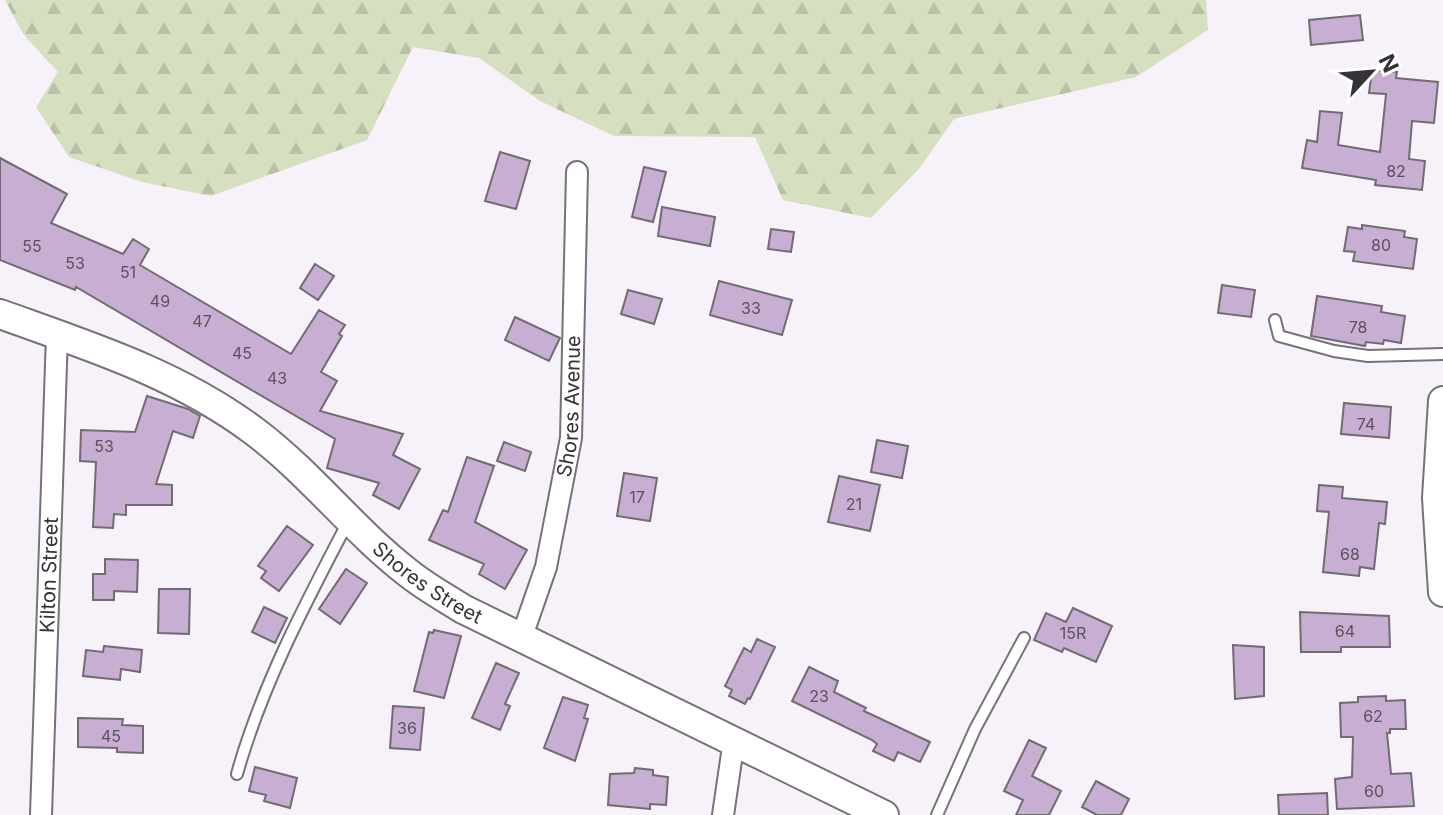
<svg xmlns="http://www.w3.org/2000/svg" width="1443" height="815" font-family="Inter,sans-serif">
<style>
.forest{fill:url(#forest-firs)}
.building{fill:#c7aed2;stroke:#706c71;stroke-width:2}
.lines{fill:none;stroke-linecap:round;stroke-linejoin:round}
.lane-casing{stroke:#767278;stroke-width:14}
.street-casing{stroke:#767278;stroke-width:24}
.secondary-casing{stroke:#767278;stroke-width:32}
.lane{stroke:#fff;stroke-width:10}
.street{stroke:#fff;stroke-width:20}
.secondary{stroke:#fff;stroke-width:28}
.labels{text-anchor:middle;stroke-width:7;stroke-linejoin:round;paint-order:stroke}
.number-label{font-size:16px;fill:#5a525c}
.street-label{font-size:20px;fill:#353335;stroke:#fff}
</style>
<defs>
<pattern id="forest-firs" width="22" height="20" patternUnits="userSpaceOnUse" patternTransform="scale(2)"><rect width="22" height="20" fill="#d6dfc0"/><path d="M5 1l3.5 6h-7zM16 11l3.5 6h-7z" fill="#b8c0a6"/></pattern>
</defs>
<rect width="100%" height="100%" fill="#f7f2f9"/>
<!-- forest -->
<path class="forest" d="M5 0H1206L1208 30 1136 77 954 119 919 169 871 218 783 200 755 137 614 136 540 101 479 58 413 47 367 140 211 196 142 182 69 157 36 107 58 72 23 34Z"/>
<!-- building -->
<path class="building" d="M1360 15 1363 40 1311 45 1309 20Z
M1372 70 1397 72 1396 78 1438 82 1434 123 1412 121 1409 159 1425 161 1422 190 1375 185 1376 180 1302 168 1307 140 1317 142 1320 111 1342 113 1338 145 1380 152 1386 94 1369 93Z
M500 152 530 161 516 209 485 201Z
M0 158 67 194 51 223 123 254 133 239 149 249 140 265 291 354 319 310 345 325 339 334 342 336 321 372 337 381 320 411 403 434 393 455 420 469 399 509 373 495 379 483 327 468 335 439 76 287 75 290 0 260Z
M644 167 666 172 653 222 632 217Z
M662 207 715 217 710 246 658 236Z
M1362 225 1405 231 1404 237 1417 239 1413 269 1353 261 1355 252 1344 251 1348 227 1362 229Z
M771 229 794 232 791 252 768 249Z
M315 264 334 276 318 300 300 288Z
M719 281 792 300 782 335 710 315Z
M1222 285 1255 290 1251 317 1218 313Z
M628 290 662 299 654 324 621 314Z
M1317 296 1382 306 1381 312 1405 316 1401 343 1384 340 1383 344 1366 342 1365 346 1311 336Z
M515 317 560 338 549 361 505 340Z
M147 396 188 409 200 416 193 438 173 431 156 484 172 485V505H126V515L114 514 113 528 93 527 96 462 80 461 81 430 135 432Z
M1344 403 1391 407 1389 438 1341 434Z
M877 440 908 446 902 478 871 472Z
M504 442 531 452 525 471 497 461Z
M467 457 494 466 475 522 527 550 505 589 479 574 484 564 429 540 443 510 448 512Z
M624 473 657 478 650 521 617 516Z
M839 476 880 485 870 531 828 522Z
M1319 485 1343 487 1342 498 1387 502 1385 524 1379 523 1374 569 1360 567 1359 576 1323 572 1329 512 1317 511Z
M287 526 313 545 279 591 261 578 266 571 258 566Z
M105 559 138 560 137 592 114 591V600H93V574H105Z
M346 569 367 583 340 624 319 609Z
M159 589H190L189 634 158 633Z
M264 607 287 618 275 643 252 632Z
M1073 608 1112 626 1096 662 1064 648 1062 652 1034 640 1046 613 1066 622Z
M1300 612 1389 616 1390 647H1341V652H1301Z
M434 630 461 636 444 698 414 691 429 632 433 633Z
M757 639 775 647 750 699 748 698 745 704 729 696 732 690 725 686 744 648 751 652Z
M1233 645 1264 647V696L1235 699Z
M104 646 142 650 140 672 121 669 120 680 83 676 86 650 103 652Z
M496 663 519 673 505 704 510 706 500 730 472 718Z
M809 667 838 681 834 692 866 708 864 711 930 742 920 762 898 752 894 761 873 751 877 744 872 740 792 701Z
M1386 696V701L1405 700 1406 729H1390V733H1387L1391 774 1411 773 1414 806 1337 809 1335 779 1352 777 1353 737H1341L1340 703 1358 702V697Z
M563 697 588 705 584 718 588 719 575 761 544 748Z
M393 706 424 708 420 750 390 748Z
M78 718 123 719 122 725 143 726V753L117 752V748L78 747Z
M1029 740 1046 748 1032 776 1061 791 1049 815H1016L1023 800 1004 791Z
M255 767 297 778 290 808 264 801 266 795 249 791Z
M635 768 653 770V775L668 777 666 805 650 804V809L608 805 610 774 634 773Z
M1096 781 1129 799 1121 815H1097L1082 807Z
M1327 793 1328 815H1279L1278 795Z"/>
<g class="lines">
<!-- lane casing -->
<g class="lane-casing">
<path id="lane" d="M1275 320 1279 336 1334 351 1368 356 1443 354
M237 774C262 685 306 602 349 520
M937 815 975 729 1024 638"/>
</g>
<!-- street casing -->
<g class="street-casing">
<g id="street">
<path id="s1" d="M522 636 546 567 571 438 577 172"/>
<path id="s2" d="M41 815 57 334"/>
<path d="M723 815 734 740"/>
</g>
</g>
<!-- secondary casing -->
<g class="secondary-casing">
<g id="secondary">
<path id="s3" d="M0 314C89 346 178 374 254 431 310 473 352 529 407 572 424 586 444 597 463 609L884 815"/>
<path d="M1443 401 1437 498 1443 592"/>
</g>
</g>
<!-- lane -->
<use href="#lane" class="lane"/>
<!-- street -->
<use href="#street" class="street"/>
<!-- secondary -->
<use href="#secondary" class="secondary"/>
</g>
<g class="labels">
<!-- number labels -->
<g class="number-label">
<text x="1396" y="177">82</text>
<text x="1381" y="251">80</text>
<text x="32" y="252">55</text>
<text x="75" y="269">53</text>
<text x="128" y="278">51</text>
<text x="160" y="307">49</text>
<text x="751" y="314">33</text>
<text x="202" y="327">47</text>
<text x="1358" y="333">78</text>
<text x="242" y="359">45</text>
<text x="277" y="384">43</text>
<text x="1366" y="430">74</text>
<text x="104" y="452">53</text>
<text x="637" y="503">17</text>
<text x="854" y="510">21</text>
<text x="1350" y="560">68</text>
<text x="1345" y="637">64</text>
<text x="1073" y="639">15R</text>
<text x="819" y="702">23</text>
<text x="1373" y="722">62</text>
<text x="407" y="734">36</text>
<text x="111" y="742">45</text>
<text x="1374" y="797">60</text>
</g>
<!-- street labels -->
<g class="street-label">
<text dy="7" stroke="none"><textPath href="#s1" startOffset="236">Shores Avenue</textPath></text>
<text dy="7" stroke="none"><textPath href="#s2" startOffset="240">Kilton Street</textPath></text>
<text dy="7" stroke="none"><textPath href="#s3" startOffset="512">Shores Street</textPath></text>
</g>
</g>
<!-- north arrow -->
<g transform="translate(1371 72) rotate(64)" stroke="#ffffff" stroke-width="6" paint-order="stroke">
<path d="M0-6L14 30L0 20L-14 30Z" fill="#353335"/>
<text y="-12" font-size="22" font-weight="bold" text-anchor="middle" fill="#353335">N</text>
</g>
</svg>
